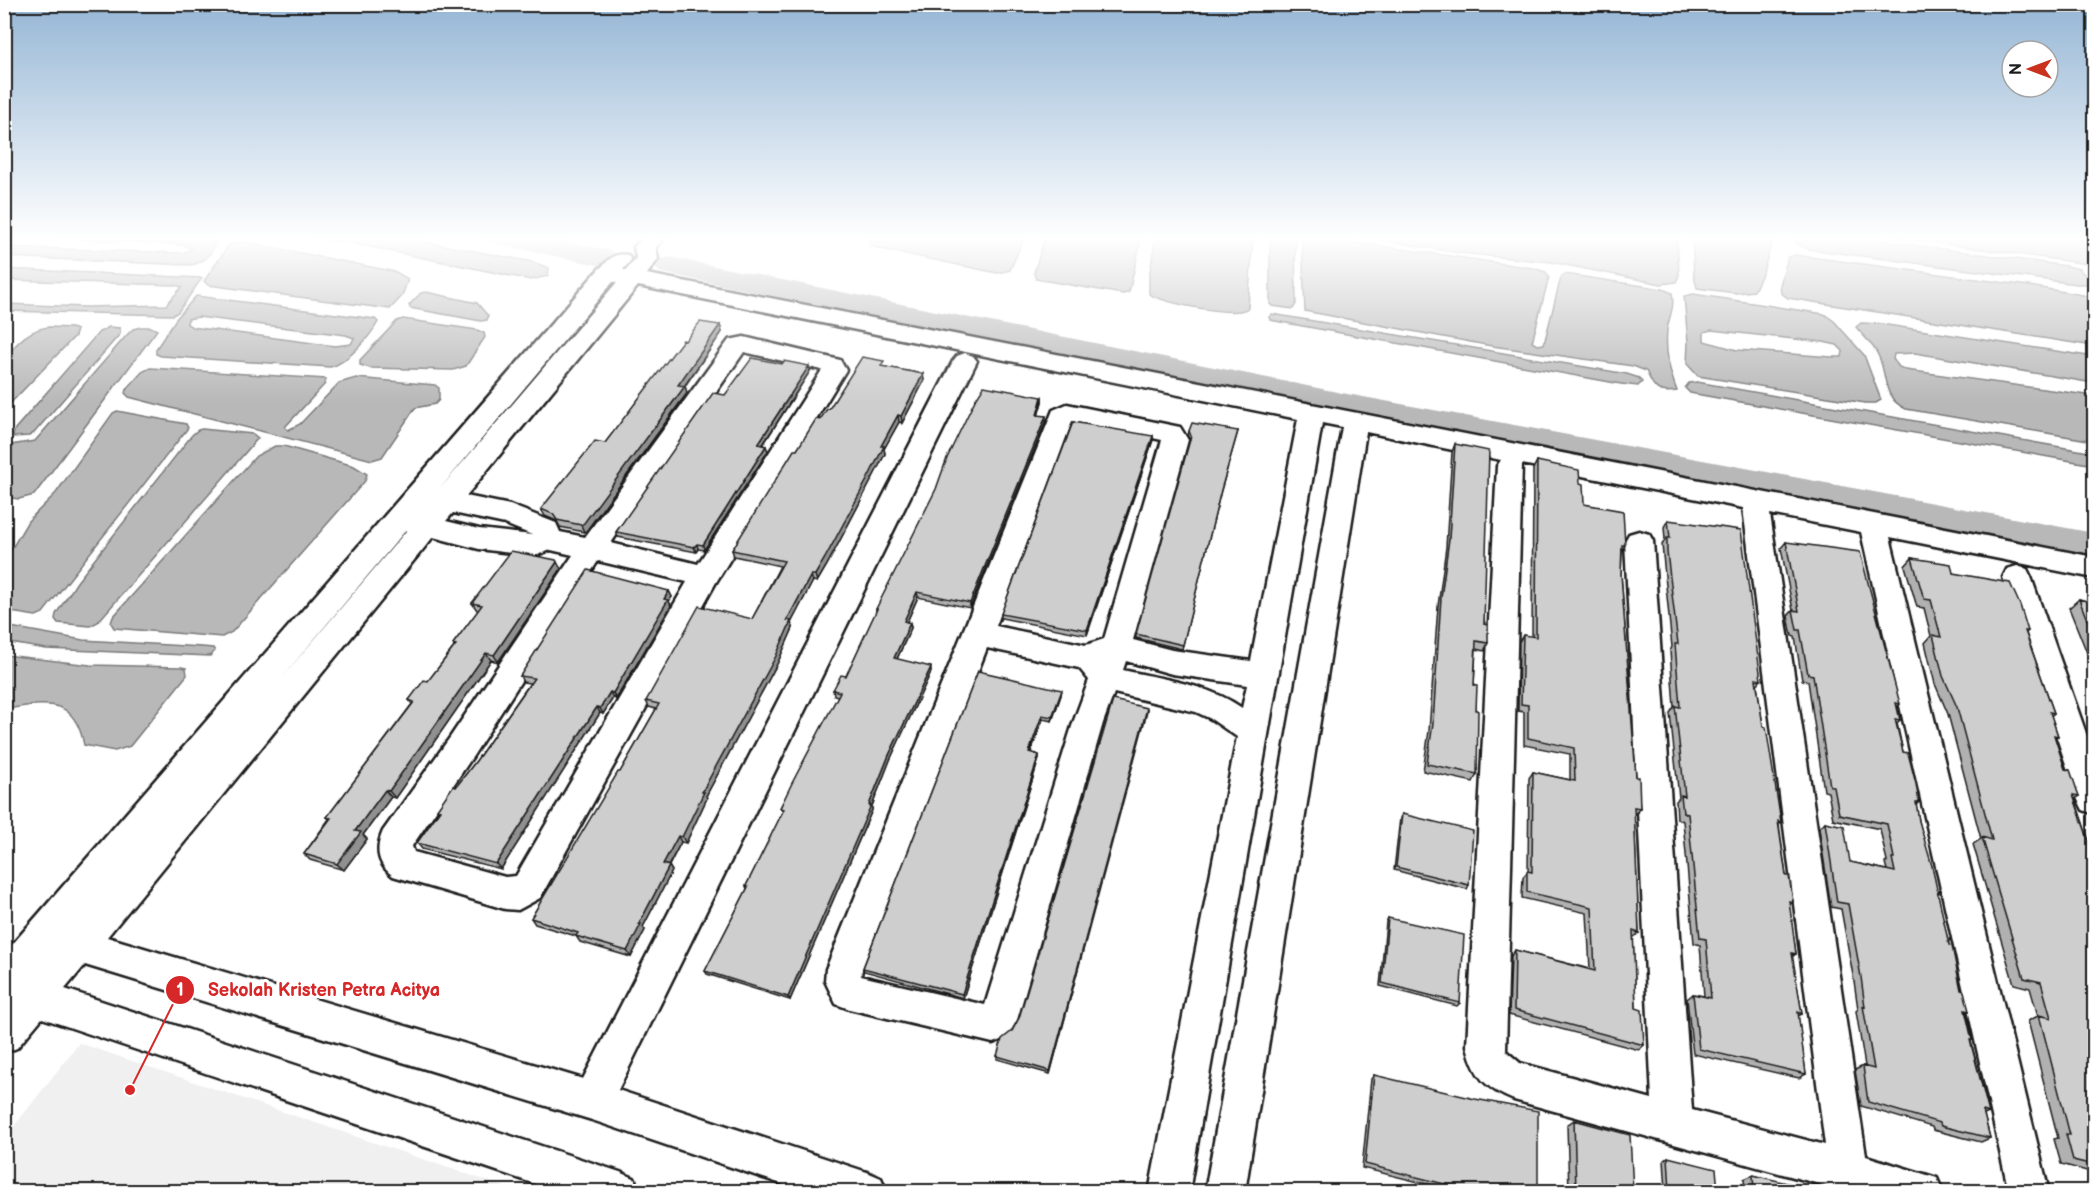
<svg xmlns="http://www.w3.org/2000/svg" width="2099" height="1196" font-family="'Balsamiq Sans',sans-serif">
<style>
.built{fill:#f0f0f0}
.water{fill:#b8b8b8;stroke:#7a7a7a;stroke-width:1.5;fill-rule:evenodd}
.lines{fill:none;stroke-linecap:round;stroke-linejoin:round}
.river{fill:#b8b8b8;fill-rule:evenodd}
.minor-casing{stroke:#1c1c1c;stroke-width:5}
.minor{fill:#fff;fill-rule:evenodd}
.wall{fill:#b1b1b1;stroke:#1c1c1c;stroke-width:1.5}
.shaded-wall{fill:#909090;stroke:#1c1c1c;stroke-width:1.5}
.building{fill:#cecece;stroke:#1c1c1c;stroke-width:1.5}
.leader{fill:none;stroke:#d62828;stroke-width:2}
.callout-dot{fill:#d62828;stroke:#fff;stroke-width:2}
.mark-label{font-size:18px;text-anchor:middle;font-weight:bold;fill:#fff}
.callout-label{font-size:18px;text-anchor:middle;font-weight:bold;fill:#d62828;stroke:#fff;stroke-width:6;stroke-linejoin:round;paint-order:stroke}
</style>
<rect width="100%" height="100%" fill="#fff"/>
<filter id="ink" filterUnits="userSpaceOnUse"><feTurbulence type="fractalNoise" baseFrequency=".0167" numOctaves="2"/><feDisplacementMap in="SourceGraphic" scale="12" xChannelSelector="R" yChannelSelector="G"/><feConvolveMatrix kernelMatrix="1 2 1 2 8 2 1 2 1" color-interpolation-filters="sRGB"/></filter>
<g filter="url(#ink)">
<!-- built -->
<path class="built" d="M79 1043 517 1191H5V1138Z"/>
<!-- water -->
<path class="water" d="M26 236H151L208 239 216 243C211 255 203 264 189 265L5 257V247L182 253 192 249 184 245Z
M300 236H394L533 262 549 268 548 276 531 280 351 243Z
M871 236H1025L1010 270 997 273 877 248 870 245Z
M1045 236H1142L1129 292 1123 294 1036 279 1034 273Z
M1156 236H1253L1248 308C1236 318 1162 303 1149 294V277Z
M1270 236H1295L1296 304 1293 309 1272 306 1270 304Z
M1311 236 1533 268 1546 272 1549 277 1532 342 1537 345 1544 344 1561 277 1565 274 1663 289 1672 293C1675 308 1669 316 1667 330 1665 352 1669 370 1677 391 1656 394 1654 388 1646 371L1633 366 1492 346 1305 311 1302 241Z
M1357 236H1677L1679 275 1676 282 1661 284 1551 262 1459 253Z
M1692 236H1774L1763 272 1754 291 1736 293 1697 288 1694 276Z
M1794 236H1849L2067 266 2079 269 2088 278 2087 284H2077L1808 249 1796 244Z
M1890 236H2055L2094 241V265Z
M241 241 396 272 408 279 402 296 390 309 208 285 204 281 229 245Z
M1795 255 2029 286 2094 297V346L1788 298 1781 293 1780 285 1788 257Z
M4 269 202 278 178 312 173 315 5 311V304L87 307 166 305 182 287 174 285 5 280Z
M426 292 477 303 488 316 487 320 481 321 410 308 409 305 421 293Z
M1693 294 1824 314 1834 321 1864 355 1881 400 1876 403H1865L1698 376 1687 364 1688 342 1684 296ZM1711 330 1823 342 1837 345 1843 351 1842 357H1832L1737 350 1704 341V332Z
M196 296 375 319 378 322C370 337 346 364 330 367L161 356 156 354V349L176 319ZM198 317 346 335 354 338 351 344 335 346 192 327 187 324 188 319Z
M1272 314 1627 374 1639 378 1642 382 1638 386 1621 384 1270 320 1269 317Z
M403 319 477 330 484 333 485 337 466 366 453 370 370 368 360 365V360L397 321Z
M1861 323 1881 324 2094 357V383L1915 353 1894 354 1893 359 1899 367 1906 370 2094 396V441L1906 409C1882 398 1888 378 1879 357 1875 346 1863 336 1856 327Z
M49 327 71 328 77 330 75 336 5 409V357C18 342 29 329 49 327Z
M109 327 120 328V334L34 433 29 436 14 437 13 435 15 429 99 332Z
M141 327H151L157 330 34 495 19 499 5 497V446L35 441 126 336 133 329Z
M150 368 326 379 325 384 285 427 288 430 300 424 339 383 356 378 435 385 439 388V400L435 404 415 408 382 457 372 460 129 397 125 393 126 390 142 372Z
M1697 382 2094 453V465L1690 393 1685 388 1689 383Z
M117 411 186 424 188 428 43 613 36 616 5 611V560L28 521 56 493 113 413Z
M202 429 253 434 258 438 98 622 90 626 58 623 55 619 56 614 77 582 192 435 198 430Z
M275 446H284L354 466 367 474 365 481 232 632 222 637 114 628 111 623 113 617 256 456Z
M5 626 83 640 202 647 213 648 215 651 210 656 46 649 5 642Z
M5 655 90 665 181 667 186 668 187 675 130 746 115 751 84 745C74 694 44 704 5 709Z"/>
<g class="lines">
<!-- river -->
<path class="river" d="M484 236H538L612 251 616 257 612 263 602 266 488 242Z
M669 257 1342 393 2094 533V560L1342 415 659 272 655 266 659 260Z"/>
<!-- minor casing -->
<g class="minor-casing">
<path id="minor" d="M644 236H666L656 248 658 259 647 274 2094 557V578L1890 537 2049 1192H2009L1861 532 1770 514 1866 1156 1937 1178 1943 1192H1848L1514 1100C1485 1088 1475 1077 1467 1046L1497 466 1501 460 1366 432 1245 1192H1205L1342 427 1322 423 1189 1192H1149L1237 737 1211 719 1196 712 1114 693 1103 723 1017 1020C1012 1034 1007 1038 993 1043L849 1009 836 1004 825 981 826 969 1053 410 1067 404 1180 427 1188 440 1133 640 1172 650 1251 661 1298 419 638 286 466 496 510 505 556 523 560 532 585 537 729 340 744 337 840 360 846 370 715 584 540 898 518 910 505 909 393 876C377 864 375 849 383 831L451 736 573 555 551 550 534 556 479 549 433 537 107 937 583 1079 953 361 957 356 965 353 973 356 977 361 618 1090 867 1172 881 1178 887 1192H805L592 1120 85 965 65 989 620 1172 634 1178 640 1192H559L42 1018 17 1048 4 1053V954L599 269C609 261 612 252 628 255L631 260 623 270H626L636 258 634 247ZM613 282H617L439 490ZM744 352 822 370 698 564 611 543ZM1072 421 1162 440 1104 639 1086 645 996 626ZM1522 464 1743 508 1825 1145 1692 1110 1653 541 1649 534 1639 531 1629 534 1625 541 1652 1099 1520 1063 1506 1051ZM453 513 505 524 532 535 479 529 446 521ZM406 530H407L279 681ZM598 561 687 582 516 876 505 877 414 852 412 846 473 756ZM987 648 1079 668 1089 680 1073 723 985 1005 861 976 862 969ZM1126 661 1172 674 1247 685 1242 708C1208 684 1162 679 1123 670Z
M2017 566 2027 569 2031 577 2094 756V814L2083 810 2078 800 2003 577 2007 569Z"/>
</g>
<!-- minor -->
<use href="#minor" class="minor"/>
</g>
<!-- wall -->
<path class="wall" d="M720 325 722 332 685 386 687 393 587 530 584 532 560 527 557 521 545 516 541 509 605 443 685 341Z
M885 367 923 374 924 381 902 423 899 422 884 449 885 454 869 485 827 565 817 582 813 581 791 623 793 628 778 662 706 796 707 798 686 843 681 842 669 866 672 871 643 927 645 930 631 957 580 942 576 936 535 924 531 918 620 772 656 709 649 707 646 701 752 619 780 566 734 556 732 550 797 450 829 409Z
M810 371 763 445 768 451 704 550 698 549 696 552 618 537 616 532 725 395Z
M1042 397V402L1038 415 1046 421 970 608 918 597 907 622 910 623 911 628 897 659 931 672 890 760 872 806V810L790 1000 707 974 705 971 747 889 746 886 783 812 780 808 838 696 834 695 833 690 846 676 876 612V609Z
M1189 431H1238L1220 494 1182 649 1136 638V634L1190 440 1188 436Z
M1153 436V440L1087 635 1001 618V614Z
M1455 444 1488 643 1484 651 1476 649 1474 685 1476 710 1477 774 1473 782 1423 771 1429 731 1438 606 1446 547 1452 452Z
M1537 461 1580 483 1584 504 1625 545 1622 551 1621 574 1636 777 1640 808 1634 815 1639 933 1633 938 1636 1008 1644 1045 1639 1050 1509 1015 1511 956 1515 950 1590 969 1587 913 1522 898 1523 877 1528 871 1529 778 1533 772 1570 780V754L1524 745V712L1518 711 1519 642 1523 635 1532 637 1533 469Z
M1668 520 1761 680 1757 685 1763 726 1781 822 1779 824 1786 876 1793 902 1789 905 1796 954 1792 957 1802 1014 1798 1016 1806 1074 1799 1078 1693 1054 1687 999 1693 994 1704 996 1700 945 1694 943 1683 821 1677 819 1676 801 1679 798 1670 713 1674 707 1670 651 1672 647 1662 545 1665 540 1664 527Z
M1786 542 1900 704 1897 707 1900 720 1897 723 1903 752 1919 802 1916 805 1919 821 1949 945 1961 990 1969 1011 1966 1012 1972 1040 1971 1041 1989 1113 1984 1115 1990 1138 1981 1142 1933 1130 1932 1127 1861 1106 1855 1070 1863 1066H1865L1856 1011 1858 1009 1854 981 1841 909 1831 907 1819 828 1825 822 1850 862 1887 870 1885 863 1887 862 1880 829 1833 819 1828 792 1824 791 1808 681 1802 680 1795 637 1792 636 1788 616 1793 610 1781 548Z
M1912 558 1953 573 2028 631 2026 633 2054 713 2051 716 2058 736 2055 737 2065 769 2079 796 2075 799 2094 856V1173L2061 1164 2054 1139 2058 1138 2028 1021 2038 1016 2030 988 2014 984 1973 844 1981 839 1948 714 1935 684 1925 643 1931 636 1924 608 1917 607 1905 566Z
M561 569 498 662 491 660 395 798 391 797 363 835 367 839 344 870 310 860 304 854 329 819 327 817 412 704 409 700 428 681 454 647 453 644 478 611 477 610 472 603Z
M669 591 672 597 669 601 671 606 616 699 613 698 603 714 600 713 501 869 422 849 417 843 439 812 437 809 456 787 476 761 530 683 523 682 520 676Z
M2079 599 2094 603V670L2069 608Z
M978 671 1061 695 1052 721 1043 719 1031 752 1039 755V759L963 998 864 971 863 968Z
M1147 708 1050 1074 997 1059V1056L1019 1018Z
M1402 814 1469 885 1467 889 1394 870 1400 818Z
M1388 918 1460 1003 1457 1006 1380 986 1386 922Z
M1374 1075 1538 1191H1455L1362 1168 1371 1079Z
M1574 1120 1633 1191H1569L1567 1125Z
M1668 1157 1718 1191H1666L1664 1160Z
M1753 1175 1813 1191H1745L1744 1179Z"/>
<!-- shaded-wall -->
<path class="shaded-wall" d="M720 325 722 332 680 392 678 385Z
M809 366 810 371 760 449 758 444Z
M923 374 924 381 902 423 901 416Z
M685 386 687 393 587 530 584 532 581 525Z
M1042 397V402L1037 420V415Z
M898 415 899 422 884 449 885 454 869 485 827 565 817 582 815 575 881 446Z
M1046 416V421L970 608V603Z
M1153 436V440L1087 635V630Z
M766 446 768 451 704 550 703 545Z
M697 544 698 549 696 552 694 547Z
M557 562 561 569 498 662 494 655Z
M811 575 813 581 791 623 793 628 778 662 706 796 707 798 686 843 682 837 702 792 787 620Z
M669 591 672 597 669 601 671 606 616 699 613 693Z
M917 592 918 597 905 626 904 621Z
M910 623 911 628 895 663 894 658Z
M486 653 491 660 395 798 389 791Z
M931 667V672L890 760 872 806V810L790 1000 788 997 869 805 889 755Z
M1062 690 1061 695 1052 721V717Z
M610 692 613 698 603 714 600 708Z
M597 707 600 713 501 869 496 864Z
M1147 708V712L1050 1074V1071Z
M1042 715 1043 719 1029 756V752Z
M1039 755V759L963 998 962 994Z
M385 790 391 797 363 835 367 839 344 870 337 864 355 831Z
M678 836 681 842 666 870 663 864Z
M669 866 672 871 643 927 645 930 631 957 627 951 639 924Z"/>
<!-- building -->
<path class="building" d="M700 322 720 325 678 385 685 386 584 523 581 525 557 520 553 514 541 509 595 441 605 443 683 340 685 341Z
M862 357 884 361 881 366 923 374 901 416 898 415 881 446H884L868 478 825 558 815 575H811L787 620 791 621 776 656 702 792H704L682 837 678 836 663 864 669 866 639 924H641L627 951 576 936 578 933 531 918 618 772H620L659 704 646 701 699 606 752 619 784 561 732 550 794 450H797L816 419 820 420 827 409H829Z
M752 358 782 364 784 361 809 366 758 444 766 446 703 545 697 544 694 547 616 532 713 393 725 395Z
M984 386 1042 397 1037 415 1046 416 970 603 917 592 904 621 910 623 894 658 931 667 889 755 869 805H871L788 997 705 971 748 887 746 886 784 809 780 808 792 783 840 692 833 690 841 675 846 676 877 609H876L936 489 947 458 975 400Z
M1073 422 1153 436 1087 630 1001 614Z
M1192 423 1238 431 1221 490 1183 645 1136 634 1191 436 1189 431Z
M1455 444 1489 451 1484 624 1488 625V643L1476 641 1474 685 1477 686 1476 710 1478 711 1477 774 1427 764 1433 723 1441 598 1449 539Z
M1537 461 1579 470 1580 483 1583 484 1584 504 1623 511 1625 545H1622L1621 574 1636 777H1639L1640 808 1634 807 1639 933 1633 931 1634 953 1636 1008 1642 1010 1644 1045 1514 1010 1515 950 1595 971 1592 907 1527 892V871L1532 872 1533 772 1575 781 1574 748 1528 738V705L1521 704 1523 635 1536 637Z
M1668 520 1741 530 1761 680 1756 679 1763 726 1766 727 1781 822 1778 821 1786 876H1789L1793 902 1789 901 1796 954 1792 953 1802 1014 1798 1012 1806 1074 1699 1049 1693 994 1711 998 1706 939 1700 938 1688 814 1683 813 1681 795 1685 796 1675 706 1680 707 1675 644H1678L1667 552V538H1670Z
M1786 542 1860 552 1900 704 1896 703 1900 720 1895 719 1903 752 1908 753 1916 784 1919 802H1916L1919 821 1932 866 1949 945 1952 946 1961 990 1964 991 1969 1011 1965 1010 1972 1040H1970L1989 1113 1983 1111 1990 1138 1941 1126 1940 1123 1868 1102 1863 1066 1874 1069 1863 1006 1865 1007 1861 977 1848 904 1837 902 1825 822 1844 826 1850 862 1895 872 1892 858H1894L1887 824 1839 814 1834 787 1830 786 1813 675 1808 674 1800 630H1797L1793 610 1799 611Z
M511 551 556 560 557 562 494 655 486 653 389 791 385 790 355 831 361 832 337 864 304 854 331 818 327 817 414 702 409 700 424 680 428 681 456 645 453 644 482 605 472 603Z
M1912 558 1951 564 1953 573 2010 583 2020 605 2028 631H2025L2054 713 2050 712 2058 736 2054 735 2065 769 2070 770 2079 796 2073 795 2094 856V1165L2073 1160 2066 1134 2070 1135 2039 1015 2051 1018 2041 982 2024 978 1982 837 1992 840 1957 707 1943 676 1933 635 1941 637 1931 600 1924 599Z
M588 570 669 591 664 599 668 600 613 693 610 692 600 708 597 707 496 864 417 843 440 810 437 809 453 786 456 787 476 761 534 678 520 676Z
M2079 599 2094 603V638Z
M978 671 1062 690 1052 717 1042 715 1029 752 1039 755 962 994 863 968Z
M1113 700 1147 708 1050 1071 997 1056 1002 1039 1012 1031 1019 1018Z
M1402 814 1473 831 1469 885 1396 867Z
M1388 918 1464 935 1460 1003 1382 983Z
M1374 1075 1475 1099 1538 1111V1191H1472L1365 1164Z
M1574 1120 1630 1135 1633 1191H1576Z
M1668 1157 1716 1169 1718 1191H1670Z
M1753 1175 1812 1189 1813 1191H1754Z"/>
</g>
<!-- sky -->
<linearGradient id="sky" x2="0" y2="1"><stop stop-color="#95b6d5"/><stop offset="0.59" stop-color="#fff"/><stop offset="1" stop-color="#fff" stop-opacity="0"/></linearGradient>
<rect width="2099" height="403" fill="url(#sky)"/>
<!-- callouts -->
<path class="leader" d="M130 1090L180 990"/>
<g class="callout-dot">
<circle cx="130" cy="1090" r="6"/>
<circle cx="180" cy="990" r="15"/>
</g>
<g class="mark-label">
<text x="180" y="996">1</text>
</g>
<g class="callout-label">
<text x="324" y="996">Sekolah Kristen Petra Acitya</text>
</g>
<!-- margin -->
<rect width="2099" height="1196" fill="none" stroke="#fff" stroke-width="24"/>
<rect x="12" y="12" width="2075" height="1172" fill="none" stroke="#1c1c1c" stroke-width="2" filter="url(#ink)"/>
<!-- north arrow -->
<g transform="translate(2030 69) rotate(270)"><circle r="28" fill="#ffffff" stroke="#a4a4a4" stroke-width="1.5"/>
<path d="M0-4.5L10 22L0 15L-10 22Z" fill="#c8321e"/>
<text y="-9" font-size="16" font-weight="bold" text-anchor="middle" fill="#1c1c1c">N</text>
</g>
</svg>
